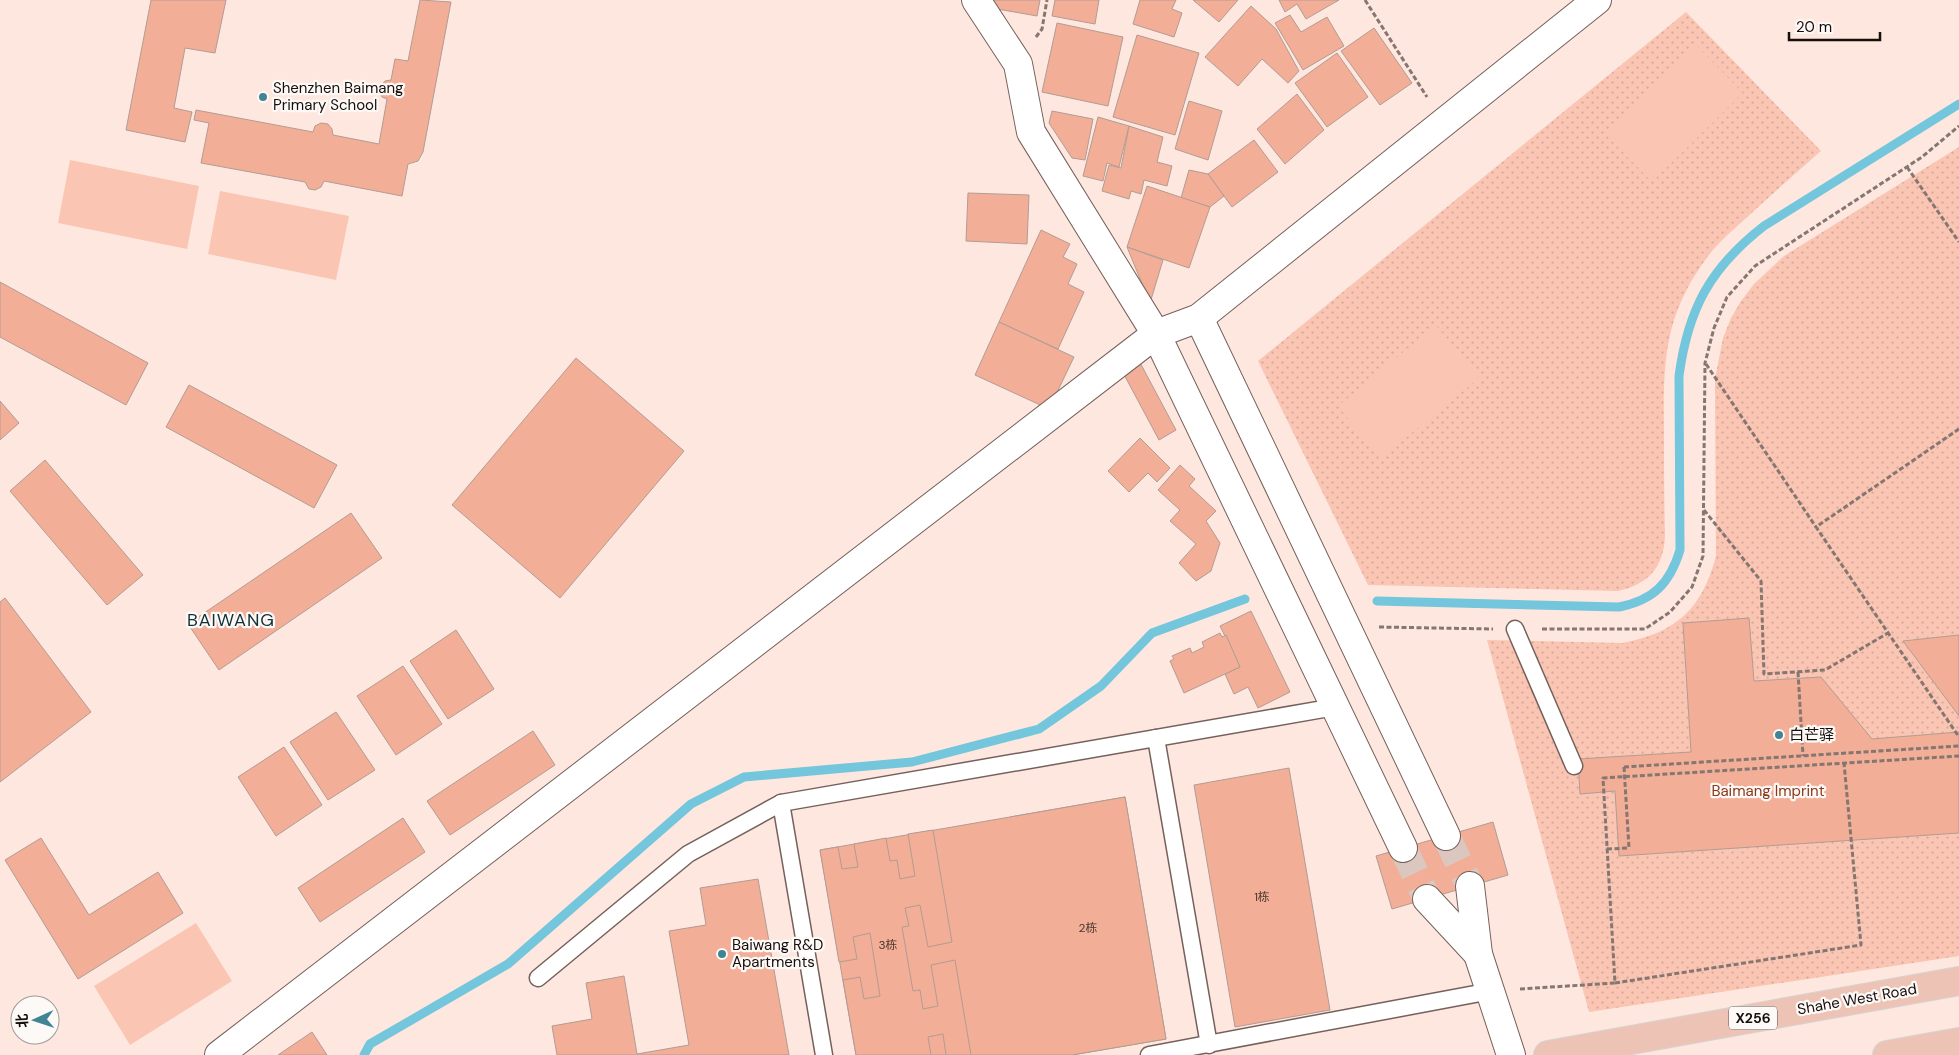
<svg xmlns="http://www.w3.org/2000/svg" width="1959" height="1055" font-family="'DM Sans','Noto Sans SC',sans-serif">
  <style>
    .park { fill: url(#park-dots) }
    .pitch { fill: #fac5b3 }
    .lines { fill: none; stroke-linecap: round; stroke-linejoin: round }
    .stream { stroke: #73c6dc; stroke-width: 9 }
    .building { fill: #f2ae96; stroke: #b29c94 }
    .street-tunnel { stroke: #dbc7bf; stroke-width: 28; stroke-dasharray: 28 14; stroke-linecap: butt }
    .lane-casing { stroke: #75615b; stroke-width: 19 }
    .street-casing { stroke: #75615b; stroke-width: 30 }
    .primary-casing { stroke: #d5d4d3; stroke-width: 30 }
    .path { stroke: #857671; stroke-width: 3; stroke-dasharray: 5 2.5; stroke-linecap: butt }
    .lane { stroke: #fff; stroke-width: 16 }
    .street { stroke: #fff; stroke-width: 28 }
    .primary { stroke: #edc3b5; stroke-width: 28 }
    .path-bridge { stroke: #857671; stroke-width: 3; stroke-dasharray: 5 2.5; stroke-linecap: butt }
    .poi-dot { fill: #418494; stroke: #fdf9f7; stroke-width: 2 }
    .labels { text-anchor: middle; stroke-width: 4.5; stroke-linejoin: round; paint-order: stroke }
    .number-label { font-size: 12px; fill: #4d372e }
    .shield { fill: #fdf9f7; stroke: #5b5552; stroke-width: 1 }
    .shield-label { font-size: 14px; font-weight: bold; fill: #160f0c }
    .poi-label { font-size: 15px; fill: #160f0c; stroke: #fdf9f7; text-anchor: start }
    .park-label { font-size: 15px; fill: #89391c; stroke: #fdf9f7 }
    .street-label { font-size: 15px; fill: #160f0c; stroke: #fdf9f7 }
    .quarter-label { font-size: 18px; letter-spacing: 1px; fill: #113139; stroke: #fdf9f7 }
  </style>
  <defs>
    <pattern id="park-dots" width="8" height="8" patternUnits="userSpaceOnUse" patternTransform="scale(1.25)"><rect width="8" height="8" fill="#fac5b3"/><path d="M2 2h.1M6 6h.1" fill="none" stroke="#d6a899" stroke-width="1.8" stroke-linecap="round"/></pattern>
  </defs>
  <rect width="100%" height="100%" fill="#fee7df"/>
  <g class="park">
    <path d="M1686,12L1821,151C1799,170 1777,190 1756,209C1741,223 1725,236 1712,251C1664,312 1663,359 1664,433C1664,467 1664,501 1665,535C1664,567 1649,584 1618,591L1368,585L1258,361Z"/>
    <path d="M1959,147V956L1589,1012L1487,640L1622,643C1676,633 1702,609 1716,556L1715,379L1723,338L1731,318L1741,301L1754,284L1784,256Z"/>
  </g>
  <g class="pitch">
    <polygon points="1696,45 1743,93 1652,182 1605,134"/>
    <polygon points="70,160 199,186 187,249 58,223"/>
    <polygon points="220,191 349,216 336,280 208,254"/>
    <polygon points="1436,325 1479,378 1380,459 1338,406"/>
    <polygon points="196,923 232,981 130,1045 94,986"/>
  </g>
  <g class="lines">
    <g class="stream">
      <path d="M1377,601L1619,607C1654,600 1670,583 1680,550L1679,376C1688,309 1710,268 1764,226L1959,104"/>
      <polyline points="364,1055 370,1044 508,964 691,804 744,777 912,762 1039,729 1101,686 1152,633 1245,599"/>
    </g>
  </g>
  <g class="building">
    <polygon points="151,0 226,0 215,53 185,48 174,108 192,112 185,142 126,130"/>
    <polygon points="420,0 451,2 423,152 418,161 408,164 402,196 324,181 321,187 315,190 309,189 305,182 201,163 209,123 194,120 196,110 313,132 315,126 321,123 328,124 332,129 333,135 379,144 387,99 382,97 379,91 381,85 385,81 391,80 395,59 408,61"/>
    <polygon points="987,0 1040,0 1037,16 986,7"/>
    <polygon points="1055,0 1099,0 1095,24 1052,16"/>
    <polygon points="1140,0 1176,0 1172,9 1182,13 1174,37 1133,24"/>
    <polygon points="1193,0 1238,0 1219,22"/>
    <polygon points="1279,0 1339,0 1306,19 1297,4 1285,12"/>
    <polygon points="1251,6 1276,29 1299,71 1288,83 1262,59 1238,86 1205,57"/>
    <polygon points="1290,15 1301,32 1327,17 1344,46 1303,70 1275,23"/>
    <polygon points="1057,23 1123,37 1108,106 1042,92"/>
    <polygon points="1374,28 1412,83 1380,105 1341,51"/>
    <polygon points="1137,35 1199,53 1175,135 1113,117"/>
    <polygon points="1337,53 1368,97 1327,127 1295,83"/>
    <polygon points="1297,94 1324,130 1285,164 1257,129"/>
    <polygon points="1189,101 1222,111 1208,160 1175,149"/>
    <polygon points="1052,111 1093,119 1085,160 1072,158 1049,123"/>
    <polygon points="1098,117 1129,126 1119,167 1107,163 1103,181 1083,176"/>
    <polygon points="1129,126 1163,137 1157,162 1172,166 1167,186 1144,180 1141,194 1131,191 1129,199 1102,191 1109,165 1121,168"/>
    <polygon points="1254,140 1278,172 1232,207 1208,174"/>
    <polygon points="1189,170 1208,174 1224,196 1210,207 1181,198"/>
    <polygon points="1147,186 1210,207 1189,268 1127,247"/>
    <polygon points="968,193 1029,195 1027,244 966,241"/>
    <polygon points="1041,230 1070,244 1063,257 1077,264 1068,284 1084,292 1058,349 999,322"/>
    <polygon points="1127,247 1163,260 1150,303"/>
    <polygon points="0,282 148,363 126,405 0,337"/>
    <polygon points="999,322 1074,357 1049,409 975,375"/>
    <polygon points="1137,357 1176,430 1159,440 1120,367"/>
    <polygon points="576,358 684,451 560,598 452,505"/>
    <polygon points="189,385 337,465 314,508 166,427"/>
    <polygon points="0,401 19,423 0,440"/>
    <polygon points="1140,438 1170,468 1157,482 1148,473 1129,492 1108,471"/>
    <polygon points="45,460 143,575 107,605 10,491"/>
    <polygon points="1180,465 1195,479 1189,486 1216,511 1206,521 1220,543 1211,571 1196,581 1179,563 1196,544 1170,521 1180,510 1158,490"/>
    <polygon points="351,513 382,558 219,670 188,624"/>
    <polygon points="5,598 91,712 0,782 0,602"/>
    <polygon points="1251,611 1290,692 1258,708 1248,687 1234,694 1225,674 1240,667 1220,626"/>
    <polygon points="1749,618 1754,681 1821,677 1872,739 1959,732 1959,833 1619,856 1615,791 1580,794 1578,759 1691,752 1683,623"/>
    <polygon points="456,630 494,689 448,719 410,661"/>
    <polygon points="1220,633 1222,637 1226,635 1240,667 1184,693 1170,661 1174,659 1172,656 1190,648 1192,653 1204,647 1202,642"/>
    <polygon points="1959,635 1959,716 1903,641"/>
    <polygon points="403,666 442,724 396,755 357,696"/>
    <polygon points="336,712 375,770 328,800 290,742"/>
    <polygon points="533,731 555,765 450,835 427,801"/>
    <polygon points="284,747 322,805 276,836 238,777"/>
    <polygon points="1289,768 1330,1010 1235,1027 1194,785"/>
    <polygon points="1125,797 1166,1039 1072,1055 1051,1055 1010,817"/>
    <polygon points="1125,797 1166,1039 1072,1055 856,1055 820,850"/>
    <polygon points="403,818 425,852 320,922 298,888"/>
    <polygon points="1493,822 1508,875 1392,909 1376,856"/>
    <polygon points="933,830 952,942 928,947 920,905 905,908 909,926 902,927 913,991 920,990 923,1009 938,1006 931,965 955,960 971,1055 946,1055 943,1034 928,1037 931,1055 856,1055 843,980 860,977 864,999 880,996 870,933 853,937 857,959 839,962 820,850 838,847 842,869 858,867 854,844 886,838 890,861 897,860 900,879 915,876 908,834"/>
    <polygon points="41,838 89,915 158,872 183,913 78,979 5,860"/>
    <polygon points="758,879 789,1055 557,1055 552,1026 592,1019 586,983 624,976 637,1054 689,1045 669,931 706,925 700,888"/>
    <polygon points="312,1032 327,1055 278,1055"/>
  </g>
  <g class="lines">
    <g class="street-tunnel">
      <polyline points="1446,836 1470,886"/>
      <polyline points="1403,848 1427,899"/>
    </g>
    <g class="lane-casing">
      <g id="lane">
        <polyline points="1515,629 1574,766"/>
        <polyline points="1156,738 1209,1045"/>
        <polyline points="538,978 688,854 781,803"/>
        <polyline points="824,1055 781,803 1335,707"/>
        <polyline points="1149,1055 1491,991"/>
      </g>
    </g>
    <g class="street-casing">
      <g id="street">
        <polyline points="976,0 1018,64 1031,132 1156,334 1403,848"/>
        <polyline points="1199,318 1446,836"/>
        <polyline points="1470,886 1478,954 1511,1055"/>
        <polyline points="1427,899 1478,954"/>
        <polyline points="219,1055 1156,334 1199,318 1597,0"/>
      </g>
    </g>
    <g class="primary-casing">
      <g id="primary">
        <polyline points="1548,1055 1959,981"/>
        <polyline points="1887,1055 1959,1042"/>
      </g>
    </g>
    <g class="path">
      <polyline points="1365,0 1427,97"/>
      <polyline points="1036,37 1042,29 1047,0"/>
      <polyline points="1907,167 1959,242"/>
      <polyline points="1706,364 1816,527"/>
      <polyline points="1959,429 1816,527 1959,737"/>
      <polyline points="1704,510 1761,581 1764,674 1825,670 1888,633"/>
      <polyline points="1379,627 1493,629"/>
      <polyline points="1542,629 1645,629 1670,612 1692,587 1703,556 1705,363 1714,328 1727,297 1755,266 1922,157 1959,126"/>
      <polyline points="1798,672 1803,756"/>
      <polyline points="1624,767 1959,746"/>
      <polyline points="1607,849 1629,848"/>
      <polyline points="1615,983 1861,945 1844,763"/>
      <polyline points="1520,989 1615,983 1603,778 1959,756"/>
    </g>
    <use href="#lane" class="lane"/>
    <use href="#street" class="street"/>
    <use href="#primary" class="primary"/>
    <polyline class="path-bridge" points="1624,767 1629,848"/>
  </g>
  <g class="poi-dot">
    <circle cx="263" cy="97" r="5"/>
    <circle cx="1779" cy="735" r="5"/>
    <circle cx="722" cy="954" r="5"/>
  </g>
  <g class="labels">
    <g class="number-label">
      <text x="1262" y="901">1栋</text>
      <text x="1088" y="932">2栋</text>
      <text x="888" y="949">3栋</text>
    </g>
    <rect class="shield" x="1729" y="1006.5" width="48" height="23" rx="4"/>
    <g class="shield-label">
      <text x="1753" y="1023">X256</text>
    </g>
    <g class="poi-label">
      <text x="273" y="93">Shenzhen Baimang<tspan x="273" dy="17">Primary School</tspan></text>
      <text x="1789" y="740">白芒驿</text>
      <text x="732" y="950">Baiwang R&amp;D<tspan x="732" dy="17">Apartments</tspan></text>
    </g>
    <g class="park-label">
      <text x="1768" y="796">Baimang Imprint</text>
    </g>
    <g class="street-label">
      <text transform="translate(1857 999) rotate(-10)" y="5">Shahe West Road</text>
    </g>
    <g class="quarter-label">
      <text x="231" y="626">BAIWANG</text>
    </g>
  </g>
  <g transform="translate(35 1020) rotate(267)"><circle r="24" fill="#fdf9f7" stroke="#a19b99"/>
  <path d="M0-4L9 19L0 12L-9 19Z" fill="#418494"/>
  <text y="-8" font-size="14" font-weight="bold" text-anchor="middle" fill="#160f0c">北</text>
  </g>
  <path d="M1789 32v8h91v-8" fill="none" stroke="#160f0c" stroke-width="2.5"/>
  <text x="1796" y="32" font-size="15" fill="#160f0c" stroke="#fdf9f7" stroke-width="4" paint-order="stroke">20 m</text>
</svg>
